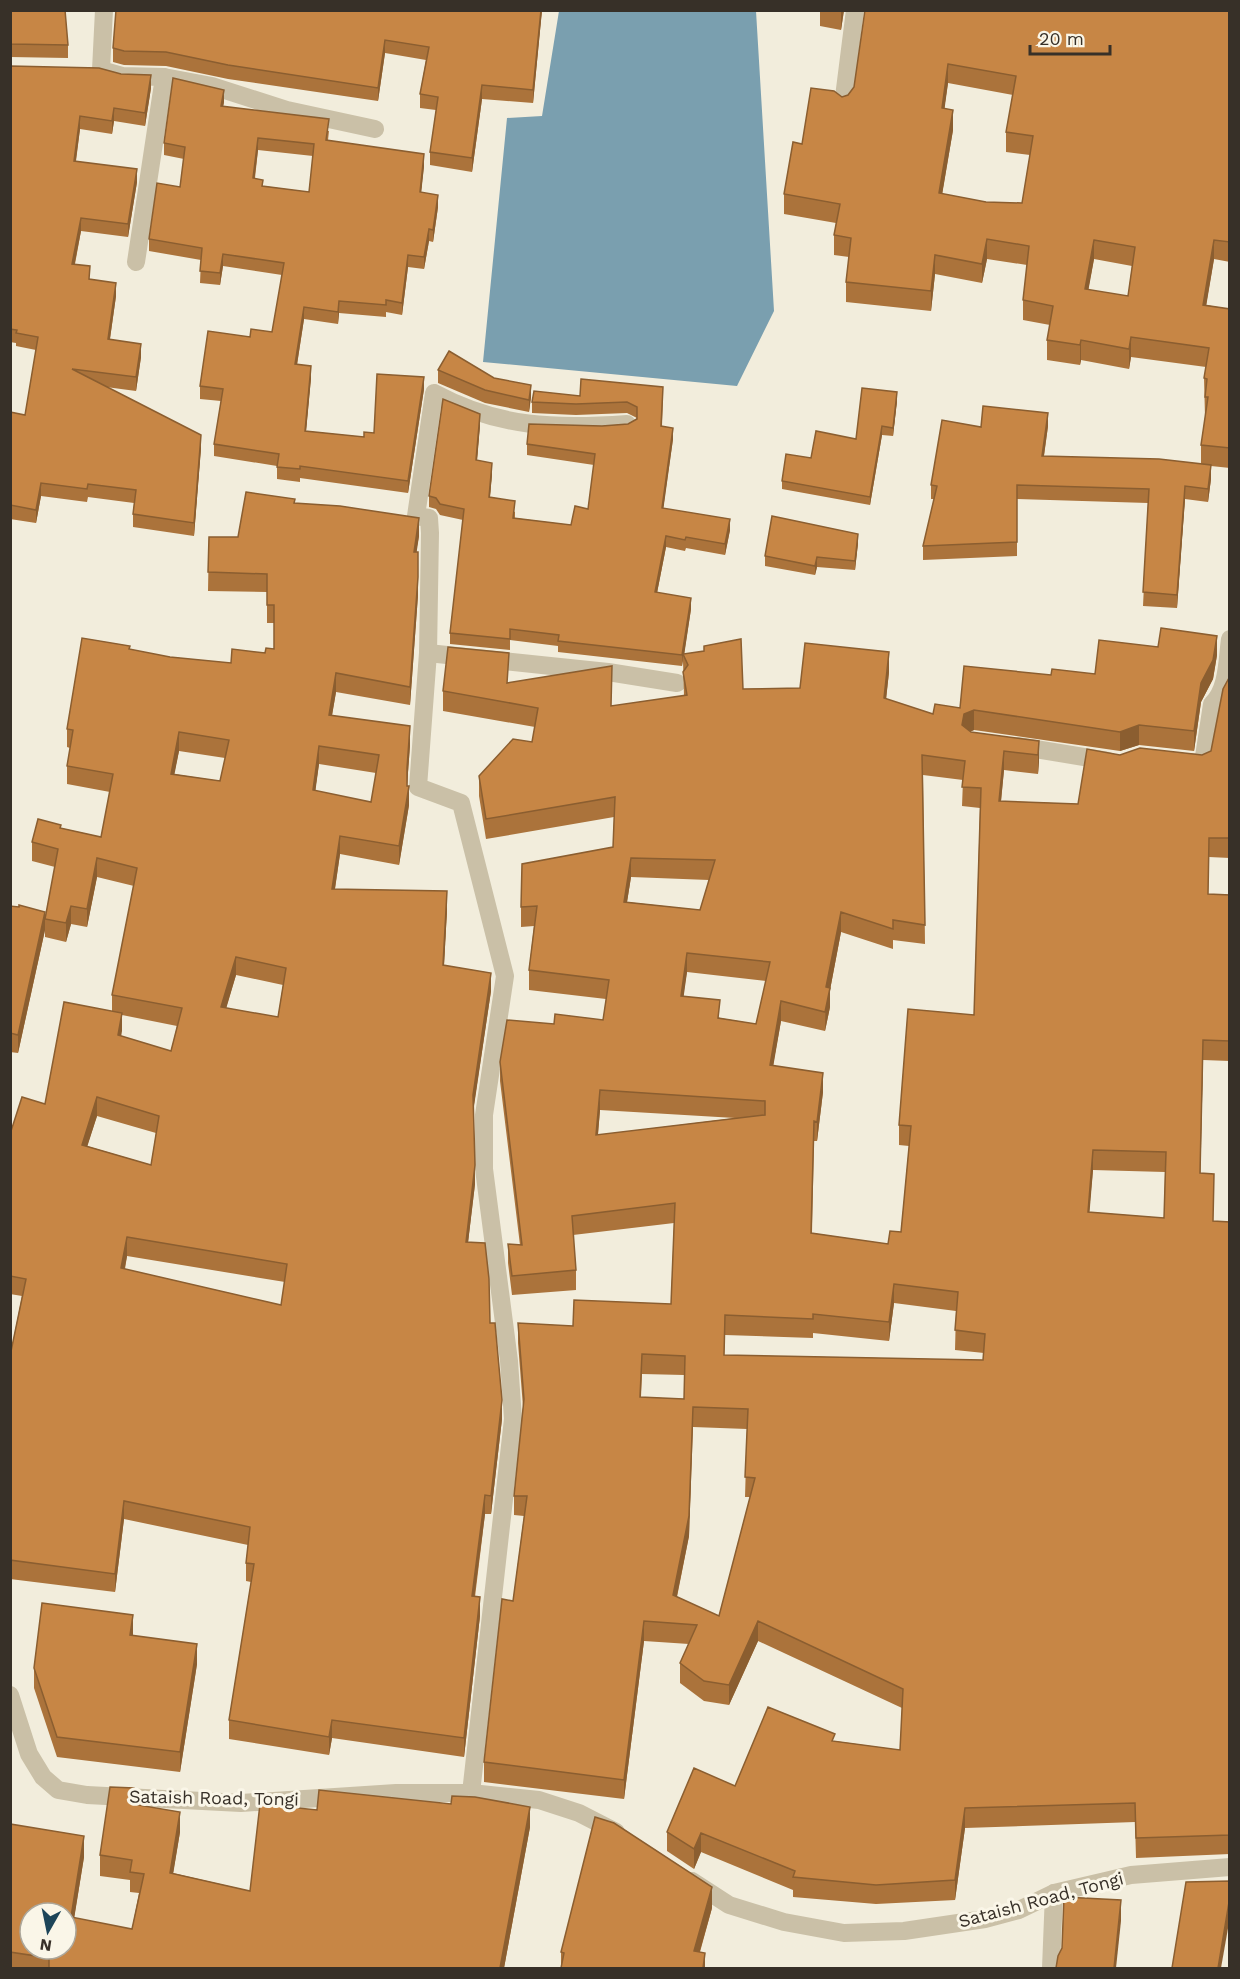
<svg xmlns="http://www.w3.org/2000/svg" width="1240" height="1979" font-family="'Work Sans',sans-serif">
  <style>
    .water { fill: #7a9faf }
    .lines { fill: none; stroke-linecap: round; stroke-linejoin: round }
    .minor { stroke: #cac0a7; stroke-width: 18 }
    .wall { fill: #ab733b; fill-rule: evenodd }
    .shaded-wall { fill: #8b5e30 }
    .building { fill: #c78645; stroke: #8b5e30; stroke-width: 1.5; fill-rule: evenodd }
    .labels { text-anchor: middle; stroke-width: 6; stroke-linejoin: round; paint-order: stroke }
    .street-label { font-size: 18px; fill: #373028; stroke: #faf6e8 }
  </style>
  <rect width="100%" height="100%" fill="#f2eddc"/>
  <polygon class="water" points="559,11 756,11 774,311 737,386 483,362 507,118 542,116"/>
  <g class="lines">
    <g class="minor">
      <polyline points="104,10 101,70 122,76 164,77 212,86 287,110 375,129"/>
      <polyline points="843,105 855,10"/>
      <polyline points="136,262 164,77"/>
      <polyline points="428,653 608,672 677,683"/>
      <polyline points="1017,746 1108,761"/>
      <path d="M1191,762L1203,763L1212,704C1228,689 1227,660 1230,639"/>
      <polyline points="10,1695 29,1754 43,1777 58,1790 87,1795 241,1803 396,1793 471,1793 539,1800 579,1813 616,1832"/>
      <path d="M471,1793L513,1419L509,1361L484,1169V1115L505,976L461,803L418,787L428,653L430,533L429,518L416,516L434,393C499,428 556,429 627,424"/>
      <polyline points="692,1881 729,1905 784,1922 844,1933 904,1931 985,1919 1019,1910 1054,1893 1131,1875 1230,1867"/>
      <polyline points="1051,1968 1054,1893"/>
    </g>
  </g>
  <g class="wall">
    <polygon points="10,10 68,45 68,58 10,57"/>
    <polygon points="116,10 542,10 533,103 482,99 472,172 430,165 430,152 436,110 420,108 420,94 426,60 385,53 378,101 228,79 166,66 124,65 113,62 113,48"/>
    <polygon points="820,10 844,10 841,30 820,26"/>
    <path d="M1230,10V262L1214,259L1206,305L1230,309V468L1211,466V479L1208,502L1185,499L1177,608L1143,606L1148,503L1017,499V556L923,560V546L934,499H931V485L981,427L1048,426L1044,456L1201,464V445L1205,417L1204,378L1206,367L1131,357L1129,369L1081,360L1080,365L1047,360V340L1050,325L1023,320V300L1027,265L987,259L982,283L935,274L931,311L846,302V282L849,257L834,255V235L836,223L784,214V194L802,144L842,97L848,95L854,87L865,14ZM948,83L1013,95L1006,132V152L1030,155L1022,203L986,202L942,194L953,130L944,109ZM1094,259L1132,266L1128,296L1088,290Z"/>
    <polygon points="10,66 151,88 145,126 114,121 112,134 80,129 76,161 137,182 128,237 81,231 75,264 90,279 116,296 110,339 141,357 136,391 106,387 201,448 194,536 133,527 133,514 134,503 88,497 87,502 41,496 36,523 10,519 10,412 25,415 36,350 16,346 16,343 10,342"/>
    <path d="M224,102L223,106L329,131L328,140L424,166L421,192L438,207L433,242L429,241L424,269L408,267L402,315L386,312V317L339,313L338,324L304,319L297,365L311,378L306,431L364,437L374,433L424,389L408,493L300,478V482L277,479V466L214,456V444L221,401L200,399V386L250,337L272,332L282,275L223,266L220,285L200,283L201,260L149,251V239L180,187L184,159L164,155V143ZM258,150L313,156L309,192L263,186L255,178Z"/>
    <polygon points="438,370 494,378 531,397 529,412 485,403 438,383"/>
    <path d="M580,396L663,398L662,426L673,439L663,509L730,530L725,555L686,548L685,551L666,547L657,593L691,609L684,654L743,689L800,688L889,672L886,699L933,714L960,708L1051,675L1095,674L1217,655L1213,679L1201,702L1194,751L1139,745L1120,751L974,730L970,732L1039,741V761L1038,774L1004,770L1001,801L1078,804L1120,755H1202L1211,751L1230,676V858L1209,857L1208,894L1230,895V1061L1203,1060L1200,1173L1213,1221L1230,1222V1854L1136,1858L1135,1822L965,1828L955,1900L876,1904L793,1897V1890L701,1852L694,1869L667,1851V1832L735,1786L835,1741L900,1750L902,1708L758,1641L729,1705L704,1701L680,1683V1663L689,1644L644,1641L624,1799L484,1782V1762L513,1601L524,1516L514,1515V1496L523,1407L518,1343V1323L573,1326L671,1304L674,1223L573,1235L576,1270V1290L512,1295L508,1263V1244L520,1245L500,1081V1062L554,1024L603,1020L606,999L529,990V970L534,926L521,927V907L613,847L614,817L486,839L479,796V776L532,742L535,727L443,711V691L508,683L612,706L684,696L683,661L682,666L558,652V646L510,640V650L450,644V633L463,520L440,515L436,509L429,507V496L480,425L477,461L492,474L490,497L515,512V518L571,525L588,509L594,465L527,455V444L602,426L628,424L637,418L627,413L576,415L532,413V402ZM923,775L963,780L962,806L980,808L974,1015L899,1125V1145L909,1146L901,1232L888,1244L812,1233L814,1141H817L823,1092L773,1065L781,1021L825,1031L830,1007V990L841,932L893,949V940L925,944ZM631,877L709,880L700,910L627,902ZM687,972L766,981L756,1024L720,1018L683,996ZM600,1110L735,1118L598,1135ZM1093,1170L1165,1172L1164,1218L1089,1212ZM894,1303L956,1311L955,1350L984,1353L983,1360L724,1355L725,1335L813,1338V1333L889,1341ZM642,1374L684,1375V1399L641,1397ZM693,1427L747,1429L745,1497H750L719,1616L677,1597L689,1536Z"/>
    <polygon points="897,401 893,436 882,435 870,505 782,489 782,481 811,458 856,439"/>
    <path d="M295,503L419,536L416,552L418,595L410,705L336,692L332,715L410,745L407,786L409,805L399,865L340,854L335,889L447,910L444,965L491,991L473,1111L475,1184L468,1242L490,1323L502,1419L491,1514H485L475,1597L480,1616L464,1757L332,1738L329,1755L229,1739V1720L251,1582L246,1581V1563L248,1545L124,1519L115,1592L10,1579V1356L22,1296L10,1294V1134L45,1104L112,1011V995L134,886L97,877L87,927L71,924L66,942L45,937V919L55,867L32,861V842L61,828L101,837L110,792L67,784V766L70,748L67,747V729L130,650L170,657L231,663L274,649V623H267V592L208,591L209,537H238ZM179,751L225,758L220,781L174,774ZM319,764L376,773L371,802L315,791ZM236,975L283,985L278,1017L226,1008ZM122,1015L177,1026L171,1051L121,1036ZM97,1116L156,1133L151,1165L87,1146ZM127,1256L285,1282L281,1305L125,1269Z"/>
    <polygon points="858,543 855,570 817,567 815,575 765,566 765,556"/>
    <polygon points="10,906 45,930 18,1053 10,1052"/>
    <polygon points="133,1636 197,1664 180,1772 57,1757 34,1688 34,1668"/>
    <polygon points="134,1804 180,1832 173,1873 250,1891 317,1810 530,1827 504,1968 10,1968 10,1824 84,1857 74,1918 132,1929 139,1893 130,1892 130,1880 100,1876 100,1855"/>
    <polygon points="712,1908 700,1952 705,1968 561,1968 561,1952"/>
  </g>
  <g class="shaded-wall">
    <polygon points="541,10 542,10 533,103 533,90"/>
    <polygon points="841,10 844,10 841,30"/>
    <polygon points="385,40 385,53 378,101 378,88"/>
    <polygon points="948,64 948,83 942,128 942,108"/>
    <polygon points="151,75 151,88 145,126 145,113"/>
    <polygon points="482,85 482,99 472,172 472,158"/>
    <polygon points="224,90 224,102 221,118 221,106"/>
    <polygon points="114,108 114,121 112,134 112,121"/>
    <polygon points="953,110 953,130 939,213 939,193"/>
    <polygon points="80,116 80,129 74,174 74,161"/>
    <polygon points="258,138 258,150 253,190 253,178"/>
    <polygon points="424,154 424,166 420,204 420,192"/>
    <polygon points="137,169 137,182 128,237 128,224"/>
    <polygon points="438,195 438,207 433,242 433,230"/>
    <polygon points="81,218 81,231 72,277 72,264"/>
    <polygon points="429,229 429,241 424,269 424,257"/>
    <polygon points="987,239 987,259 982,283 982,264"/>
    <polygon points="1094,240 1094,259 1085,309 1085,289"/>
    <polygon points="1214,240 1214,259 1203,325 1203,305"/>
    <polygon points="223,254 223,266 220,285 220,273"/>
    <polygon points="408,255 408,267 402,315 402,303"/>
    <polygon points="935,255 935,274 931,311 931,291"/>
    <polygon points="116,283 116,296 108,352 108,339"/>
    <polygon points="339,301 339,313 338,324 338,312"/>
    <polygon points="304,307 304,319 295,377 295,364"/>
    <polygon points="1131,337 1131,357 1129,369 1129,349"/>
    <polygon points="1081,340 1081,360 1080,365 1080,345"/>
    <polygon points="141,344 141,357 136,391 136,377"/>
    <polygon points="311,366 311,378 305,443 305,431"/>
    <polygon points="424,377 424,389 408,493 408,481"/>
    <polygon points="531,385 531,397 529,412 529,400"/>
    <polygon points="897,392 897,401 893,436 893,428"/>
    <polygon points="1048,413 1048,426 1042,469 1042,456"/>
    <polygon points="480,414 480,425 476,472 476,460"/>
    <polygon points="882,426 882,435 870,505 870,497"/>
    <polygon points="673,428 673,439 662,519 662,508"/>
    <polygon points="201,435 201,448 194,536 194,523"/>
    <polygon points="492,463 492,474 489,508 489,497"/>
    <polygon points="1211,465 1211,479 1208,502 1208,489"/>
    <polygon points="41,483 41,496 36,523 36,510"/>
    <polygon points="1185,486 1185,499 1177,608 1177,595"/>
    <polygon points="419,518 419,536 414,570 414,552"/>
    <polygon points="730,519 730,530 725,555 725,544"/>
    <polygon points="858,534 858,543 855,570 855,561"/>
    <polygon points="666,536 666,547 655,603 655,592"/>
    <polygon points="418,552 418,595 410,705 410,687"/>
    <polygon points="817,557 817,567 815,575 815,566"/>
    <polygon points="691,598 691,609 684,656 683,654 682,666 682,655"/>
    <polygon points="1217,636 1217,655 1213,679 1201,702 1194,751 1194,731 1201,683"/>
    <polygon points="889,652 889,672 884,718 884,698"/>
    <polygon points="336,673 336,692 329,733 329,715"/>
    <polygon points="974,710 974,730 964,734 962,725 964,714"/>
    <polygon points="1139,725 1139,745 1120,751 1120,732"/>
    <polygon points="410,726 410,745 407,786 407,768"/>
    <polygon points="179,732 179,751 171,792 171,774"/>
    <polygon points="1039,741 1039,761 1038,774 1038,755"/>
    <polygon points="319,746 319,764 313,809 313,790"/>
    <polygon points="1004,751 1004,770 999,821 999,801"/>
    <polygon points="409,786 409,805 399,865 399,846"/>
    <polygon points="340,836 340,854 332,908 332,889"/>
    <polygon points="97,858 97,877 87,927 87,909"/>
    <polygon points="631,858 631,877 624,921 624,902"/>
    <polygon points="447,891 447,910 443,984 443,965"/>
    <polygon points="71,906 71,924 66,942 66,923"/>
    <polygon points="45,912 45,930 18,1053 18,1035"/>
    <polygon points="841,912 841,932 830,990 830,1007 825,1031 826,987"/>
    <polygon points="687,953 687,972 681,1016 681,996"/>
    <polygon points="236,957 236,975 221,1026 221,1007"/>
    <polygon points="491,973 491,991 473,1113 473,1095"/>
    <polygon points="781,1001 781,1021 770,1085 770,1065"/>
    <polygon points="122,1013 122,1031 118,1054 118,1035"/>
    <polygon points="1203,1040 1203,1060 1200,1193 1200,1173"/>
    <polygon points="823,1073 823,1092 817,1141 817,1122"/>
    <polygon points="600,1090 600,1110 596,1155 596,1135"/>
    <polygon points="97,1097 97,1116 82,1163 82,1145"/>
    <polygon points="1093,1150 1093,1170 1088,1231 1088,1212"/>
    <polygon points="475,1165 475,1184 466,1260 466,1242"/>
    <polygon points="127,1237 127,1256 121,1287 121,1268"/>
    <polygon points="894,1284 894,1303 889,1341 889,1322"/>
    <polygon points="502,1400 502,1419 491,1514 491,1496"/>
    <polygon points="693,1407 689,1536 673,1615 673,1595"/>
    <polygon points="485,1495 485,1514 472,1615 472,1596"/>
    <polygon points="124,1501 124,1519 115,1592 115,1574"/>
    <polygon points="480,1597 480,1616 464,1757 464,1738"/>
    <polygon points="133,1615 133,1636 130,1635"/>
    <polygon points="644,1621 644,1641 624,1799 624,1780"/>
    <polygon points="758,1621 758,1641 729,1705 729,1685"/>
    <polygon points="197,1644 197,1664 180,1772 180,1752"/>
    <polygon points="332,1720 332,1738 329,1755 329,1737"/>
    <polygon points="530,1807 530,1827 504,1968 500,1968"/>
    <polygon points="965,1808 965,1828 955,1900 955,1880"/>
    <polygon points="180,1812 180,1832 170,1893 170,1873"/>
    <polygon points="701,1833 701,1852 694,1869 694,1849"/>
    <polygon points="84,1836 84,1857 71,1938 71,1917"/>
    <polygon points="712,1887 712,1908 695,1968 694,1951"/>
    <polygon points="1230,1896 1230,1917 1221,1968 1218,1968"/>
    <polygon points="1121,1900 1121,1921 1116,1968 1114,1968"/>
    <polygon points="705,1953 705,1968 703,1968"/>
  </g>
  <g class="building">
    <polygon points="10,10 65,10 68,45 10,44"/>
    <polygon points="116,10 541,10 533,90 482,85 472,158 430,152 438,97 420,94 429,47 385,40 378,88 228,65 166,52 124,51 113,48"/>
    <path d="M865,10H1230V242L1214,240L1203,305L1230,309V448L1201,445L1208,397H1205L1207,379L1204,378L1209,348L1131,337L1129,349L1081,340L1080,345L1047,340L1053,306L1023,300L1029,246L987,239L982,264L935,255L931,291L846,282L851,238L834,235L840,204L784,194L793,142L802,144L811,88L834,91L842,97L848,95L854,87ZM948,64L1016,76L1006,132L1033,136L1022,203L986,202L939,193L953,110L942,108ZM1094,240L1135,247L1128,296L1085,289Z"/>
    <polygon points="10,66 99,68 121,74 151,75 145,113 114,108 112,121 80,116 74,161 137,169 128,224 81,218 72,264 90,266 89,279 116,283 108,339 141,344 136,377 72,369 201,435 194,523 133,514 136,490 88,484 87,489 41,483 36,510 10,505 10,412 25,415 38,337 16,333 17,330 10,329"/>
    <path d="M173,78L224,90L221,106L329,119L326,140L424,154L420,192L438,195L433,230L429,229L424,257L408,255L402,303L386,300V305L339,301L338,312L304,307L295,364L311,366L305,431L364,437V432L374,433L377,374L424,377L408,481L300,466V469L277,467L279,454L214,444L223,389L200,386L208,331L250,337L251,329L272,332L284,263L223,254L220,273L200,271L202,248L149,239L157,183L180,187L185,147L164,143ZM258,138L314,144L309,192L262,186L263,180L253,178Z"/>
    <polygon points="449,351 494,378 531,385 529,400 485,390 438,370"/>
    <polygon points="581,379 663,387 661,426 673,428 662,508 730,519 725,544 686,537 685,540 666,536 655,592 691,598 682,655 558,641 559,635 510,629 510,639 450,633 464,509 440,504 436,498 429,496 443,399 480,414 476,460 492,463 489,497 515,501 513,518 571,525 575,506 588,509 595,454 527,444 529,424 602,426 628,424 637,419 637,407 627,402 576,404 532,402 534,391 580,396"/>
    <polygon points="862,388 897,392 893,428 882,426 870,497 782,481 786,454 811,458 816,431 856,439"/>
    <polygon points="983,406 1048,413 1042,456 1159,459 1211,465 1208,489 1185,486 1177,595 1143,592 1149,489 1017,485 1017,542 923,546 937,486 931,485 942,420 981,427"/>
    <path d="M246,492L295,499L294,503L340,506L419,518L414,552H418V577L410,687L336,673L329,715L410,726L407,768V786H409L399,846L340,836L332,889L447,891L443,965L491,973L473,1095L475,1165L466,1242L485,1243L489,1279L490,1323H495L502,1400L491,1496L485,1495L472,1596L480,1597L464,1738L332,1720L329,1737L229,1720L254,1564L246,1563L250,1527L124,1501L115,1574L10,1560V1356L26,1279L10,1276V1134L22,1097L45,1104L64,1002L122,1013L118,1035L171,1051L182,1008L112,995L137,868L97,858L87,909L71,906L66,923L45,919L58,849L32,842L38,819L61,825L60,828L101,837L113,774L67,766L73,730L67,729L82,638L130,646L129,649L170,657L231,663L232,649L265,653L266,648L274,649V605H267V574L208,572L209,537H238ZM179,732L229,740L220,781L171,774ZM319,746L379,755L371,802L313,790ZM236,957L286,968L278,1017L221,1007ZM97,1097L159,1116L151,1165L82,1145ZM127,1237L287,1264L281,1305L121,1268Z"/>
    <polygon points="772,516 858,534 855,561 817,557 815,566 765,556"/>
    <path d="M1161,628L1217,636L1213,660L1201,683L1194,731L1139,725L1120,732L974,710L964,714L962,725L971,732L1039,741L1038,755L1004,751L999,801L1078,804L1087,749L1120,755L1140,748L1202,755L1211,751L1223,689L1230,676V838H1209L1208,894L1230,895V1041L1203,1040L1200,1173L1214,1174L1213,1221L1230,1222V1835L1136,1838L1135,1803L965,1808L955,1880L876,1885L793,1877L795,1871L701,1833L694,1849L667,1832L694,1768L735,1786L768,1707L835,1734L832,1741L900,1750L903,1689L758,1621L729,1685L704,1681L680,1663L697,1625L644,1621L624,1780L484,1762L502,1599L513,1601L527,1496H514L524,1399L518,1323L573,1326L574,1300L671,1304L675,1203L572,1216L576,1270L512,1276L508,1244L522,1245L500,1062L507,1020L554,1024L555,1014L603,1020L609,980L529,970L537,906L521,907L522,864L613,847L615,797L486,819L479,776L513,739L532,742L538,708L443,691L448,647L509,653L507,683L612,666L611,706L687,695L683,672L688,665L683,654L704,651V646L741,639L743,689L800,688L805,643L889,652L884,698L933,714L935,704L960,708L964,666L1051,675L1052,669L1095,674L1099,640L1158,647ZM922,755L965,761L962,787L981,788L974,1015L908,1009L899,1125L911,1126L901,1232L890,1231L888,1244L811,1233L814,1121L817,1122L823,1073L770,1065L781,1001L825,1012L830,988L826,987L841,912L893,929V920L925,925ZM631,858L715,860L700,910L624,902ZM687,953L770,962L756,1024L718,1018L720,1000L681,996ZM600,1090L765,1101V1115L596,1135ZM1093,1150L1166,1152L1164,1218L1088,1212ZM894,1284L958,1292L955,1330L985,1334L983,1360L724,1355L725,1315L813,1319V1314L889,1322ZM642,1354L685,1356L684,1399L640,1397ZM693,1407L748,1409L745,1477L755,1478L719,1616L673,1595L689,1516Z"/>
    <polygon points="19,905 45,912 18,1035 10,1033 10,906 19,907"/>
    <polygon points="42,1603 133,1615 130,1635 197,1644 180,1752 57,1737 34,1668"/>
    <path d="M110,1787L134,1788L132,1804L180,1812L170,1873L250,1891L260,1804L317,1810L319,1790L451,1804L452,1796L475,1797L530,1807L500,1968H49V1958L10,1952V1824L84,1836L71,1917L132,1929L144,1874L130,1872L132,1860L100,1855ZM30,1913H66V1949H30Z"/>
    <polygon points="595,1817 614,1823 712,1887 694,1951 705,1953 703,1968 561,1968 564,1953 561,1952"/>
    <polygon points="1230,1881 1230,1896 1218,1968 1172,1968 1186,1882"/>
    <polygon points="1064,1897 1121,1900 1114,1968 1056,1968 1058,1956 1062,1948"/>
  </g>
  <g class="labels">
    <g class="street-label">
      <text transform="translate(214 1798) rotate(1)" y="6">Sataish Road, Tongi</text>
      <text transform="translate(1041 1900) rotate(-15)" y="6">Sataish Road, Tongi</text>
    </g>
  </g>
  <rect width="1240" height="1979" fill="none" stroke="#373028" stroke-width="24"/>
  <g transform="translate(48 1931) rotate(189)"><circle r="28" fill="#faf6e8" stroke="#aca79b" stroke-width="1.5"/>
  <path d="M0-4.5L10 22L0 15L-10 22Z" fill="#1d4559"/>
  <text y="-9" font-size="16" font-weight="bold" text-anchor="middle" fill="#373028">N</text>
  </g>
  <path d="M1030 45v9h80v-9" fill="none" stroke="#373028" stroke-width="3"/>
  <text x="1039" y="45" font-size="18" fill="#373028" stroke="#faf6e8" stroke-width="4.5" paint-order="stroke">20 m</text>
</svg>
